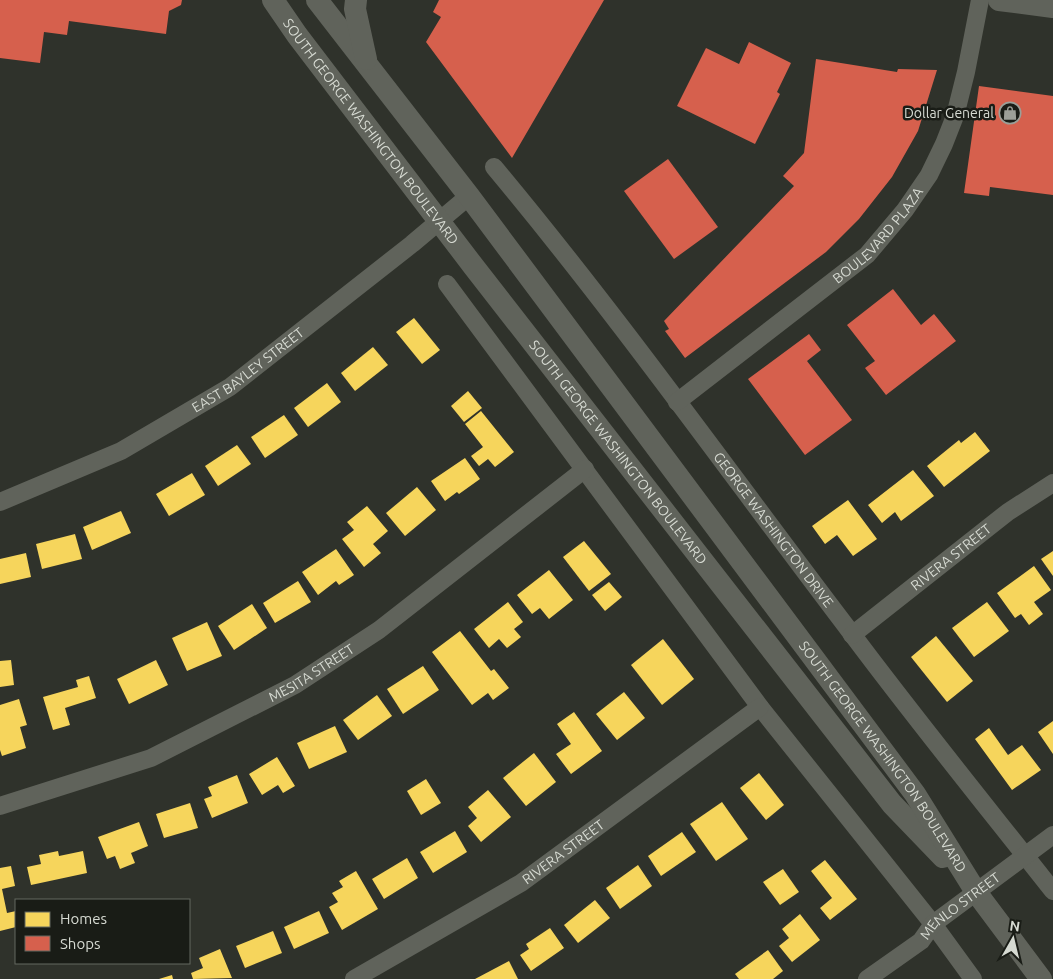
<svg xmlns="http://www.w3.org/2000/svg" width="1053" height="979" font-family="Ubuntu,sans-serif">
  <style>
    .homes { fill: #f6d55c }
    .shops { fill: #d6604d }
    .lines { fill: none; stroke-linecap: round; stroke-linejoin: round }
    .minor { stroke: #60635b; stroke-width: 18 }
    .tertiary { stroke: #60635b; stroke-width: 22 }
    .labels { text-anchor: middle; stroke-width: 5; stroke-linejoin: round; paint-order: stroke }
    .poi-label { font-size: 14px; fill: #d6dad2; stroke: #191c16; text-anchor: end }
    .street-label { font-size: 14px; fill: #d6dad2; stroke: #191c16 }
  </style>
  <rect width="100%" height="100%" fill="#2f322b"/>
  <g class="homes">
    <polygon points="414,318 440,350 422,364 396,332"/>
    <polygon points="373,347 388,365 355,391 341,373"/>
    <polygon points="327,383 341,402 308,427 294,408"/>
    <polygon points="468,391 482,408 464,422 451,406"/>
    <polygon points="481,411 514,452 495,467 488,459 479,466 471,456 483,447 465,424"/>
    <polygon points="284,415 298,435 265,458 251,437"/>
    <polygon points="975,432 990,451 944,487 927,466 959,440 961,443"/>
    <polygon points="237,445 251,464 218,486 205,466"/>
    <polygon points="465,458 480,479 459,494 457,492 445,501 431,481"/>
    <polygon points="913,470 934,496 901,521 895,512 882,523 868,505"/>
    <polygon points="192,473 205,495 169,516 156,494"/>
    <polygon points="417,487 436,510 405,536 386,513"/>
    <polygon points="848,500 877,539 853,556 837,535 825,544 812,526"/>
    <polygon points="367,506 388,531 373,544 381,553 364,567 342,539 354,530 347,522"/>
    <polygon points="121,511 131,533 92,550 83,527"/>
    <polygon points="75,534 82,559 42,569 36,544"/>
    <polygon points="584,541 611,574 589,591 563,557"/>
    <polygon points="336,549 354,575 339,585 336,581 318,595 302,572"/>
    <polygon points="1053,551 1053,576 1041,559"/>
    <polygon points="26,553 31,577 0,584 0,559"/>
    <polygon points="1034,566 1051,590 1034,602 1043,614 1029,625 1021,614 1015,618 997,593"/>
    <polygon points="549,570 573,600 549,619 540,608 532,614 517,595"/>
    <polygon points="298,581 311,602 275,623 263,603"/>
    <polygon points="609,582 622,597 605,611 592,595"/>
    <polygon points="508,602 523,622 514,629 521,637 507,648 499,639 489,648 474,629"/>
    <polygon points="987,602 1009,631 974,657 952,628"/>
    <polygon points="252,604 267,628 234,650 218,626"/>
    <polygon points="207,622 222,656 187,671 172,638"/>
    <polygon points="460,631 491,671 494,669 509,688 493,700 488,693 472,705 432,652"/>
    <polygon points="936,636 973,681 947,702 911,657"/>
    <polygon points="663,639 694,679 662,705 631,665"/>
    <polygon points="11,660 14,685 0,687 0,661"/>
    <polygon points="156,660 168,685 129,704 117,679"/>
    <polygon points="423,666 439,690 403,714 387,689"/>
    <polygon points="89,676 96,698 65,708 70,725 53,730 43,697 78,687 76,680"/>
    <polygon points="624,692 645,718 617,740 596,714"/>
    <polygon points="377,695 392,716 358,740 343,720"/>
    <polygon points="19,699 27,725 20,727 26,748 2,756 0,750 0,705"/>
    <polygon points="574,712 602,751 571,774 556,754 571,744 557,724"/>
    <polygon points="1053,721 1053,754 1038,732"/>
    <polygon points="335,726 347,752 309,769 297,743"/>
    <polygon points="989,728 1008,755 1022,745 1041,770 1012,790 975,739"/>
    <polygon points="534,753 556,782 526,806 503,778"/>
    <polygon points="277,757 295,786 283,793 278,785 262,795 249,774"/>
    <polygon points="759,773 784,805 766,820 740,788"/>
    <polygon points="237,775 248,803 212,818 204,799 212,796 208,787"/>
    <polygon points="426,779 441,803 421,815 407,791"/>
    <polygon points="488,790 511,817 481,842 468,826 477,818 468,807"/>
    <polygon points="722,802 748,839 716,861 690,824"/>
    <polygon points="190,803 198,828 164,838 156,814"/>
    <polygon points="139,822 148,846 131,853 135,863 120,869 115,856 107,859 98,837"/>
    <polygon points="455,831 467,852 433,873 420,852"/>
    <polygon points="682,832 696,852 661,876 648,856"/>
    <polygon points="58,851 59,856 83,851 87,873 31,885 27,867 41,864 39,855"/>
    <polygon points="407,858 418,878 384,899 372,879"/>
    <polygon points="825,860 857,899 830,920 820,908 832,898 811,871"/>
    <polygon points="638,865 652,886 620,909 606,888"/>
    <polygon points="11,866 15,886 2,889 7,913 16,911 16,927 0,931 0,868"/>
    <polygon points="783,869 799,892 780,905 763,882"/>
    <polygon points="356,871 378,909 342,930 329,907 338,902 332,893 343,887 339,881"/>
    <polygon points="595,900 610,918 578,943 564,925"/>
    <polygon points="319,911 329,933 294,949 284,927"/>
    <polygon points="800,914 820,940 792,962 779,946 789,938 782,929"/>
    <polygon points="550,928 564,948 531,971 520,955 529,949 526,944"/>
    <polygon points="273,931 282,953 245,968 236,946"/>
    <polygon points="220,949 232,978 193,979 191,973 203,968 199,958"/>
    <polygon points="768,950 783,971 773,979 739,979 735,974"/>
    <polygon points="509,961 518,979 475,979"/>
    <polygon points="172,975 173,979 159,979"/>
  </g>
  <g class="shops">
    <polygon points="0,0 182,0 181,5 169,11 166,34 69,21 67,35 44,32 40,63 0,58"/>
    <polygon points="439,0 604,0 512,158 426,42 441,17 433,12"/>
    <polygon points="749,42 791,63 777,92 780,94 755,144 677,106 706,48 739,64"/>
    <polygon points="816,59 897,72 898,69 937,70 918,131 892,177 859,219 826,252 685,358 665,331 669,329 664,321 794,186 783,176 804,153"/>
    <polygon points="979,86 1053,96 1053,195 990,187 989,196 964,193"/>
    <polygon points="668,159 718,227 674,259 624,191"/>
    <polygon points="893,289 921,325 934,314 956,341 886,395 865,368 875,361 847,325"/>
    <polygon points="809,334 821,350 807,361 852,420 805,455 748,379"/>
  </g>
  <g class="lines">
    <g class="minor">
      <path id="s1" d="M494,167C620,318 733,478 852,634C917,721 986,806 1053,891"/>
      <polyline points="447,284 760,707 933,924 973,979"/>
      <path id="s2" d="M677,402L867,255L905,210L929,175L944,144L955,116L966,72L980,0"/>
      <path id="s3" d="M0,502L121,451L230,387L412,244L469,196"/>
      <path id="s4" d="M852,635L1008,512L1053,483"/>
      <path id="s5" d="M0,806L151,758L295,685L379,630L585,469"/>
      <path id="s6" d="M354,979L521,883L760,707"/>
      <path id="s7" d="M867,979L921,941L933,924L1053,835"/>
    </g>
    <g class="tertiary">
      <path id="s8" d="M273,0L297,35L474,267L892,804L943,857"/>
      <path id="s9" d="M317,0L469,196L915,794L976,892L1041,979"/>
      <polyline points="356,0 355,9 366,59"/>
      <polyline points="999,0 1053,7"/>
    </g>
  </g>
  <defs>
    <g id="shop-ring" transform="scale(1.125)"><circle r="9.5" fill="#191c16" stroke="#9c9f98" stroke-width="1.5"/><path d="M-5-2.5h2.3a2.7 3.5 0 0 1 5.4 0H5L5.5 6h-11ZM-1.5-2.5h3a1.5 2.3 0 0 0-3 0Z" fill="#9c9f98"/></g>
  </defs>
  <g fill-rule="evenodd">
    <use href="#shop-ring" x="1010" y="113"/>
  </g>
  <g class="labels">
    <g class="poi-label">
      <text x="994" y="118">Dollar General</text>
    </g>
    <g class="street-label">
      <text dy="5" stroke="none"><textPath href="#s8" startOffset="164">SOUTH GEORGE WASHINGTON BOULEVARD</textPath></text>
      <text dy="5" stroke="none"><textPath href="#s2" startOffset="262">BOULEVARD PLAZA</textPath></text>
      <text dy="5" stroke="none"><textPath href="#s3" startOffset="282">EAST BAYLEY STREET</textPath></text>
      <text dy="5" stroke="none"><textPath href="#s8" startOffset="569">SOUTH GEORGE WASHINGTON BOULEVARD</textPath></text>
      <text dy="5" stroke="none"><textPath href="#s1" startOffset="458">GEORGE WASHINGTON DRIVE</textPath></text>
      <text dy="5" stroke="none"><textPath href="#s4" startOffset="126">RIVERA STREET</textPath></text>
      <text dy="5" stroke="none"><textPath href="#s5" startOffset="340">MESITA STREET</textPath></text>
      <text dy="5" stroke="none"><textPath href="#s9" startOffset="945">SOUTH GEORGE WASHINGTON BOULEVARD</textPath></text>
      <text dy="5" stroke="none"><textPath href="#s6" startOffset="245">RIVERA STREET</textPath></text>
      <text dy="5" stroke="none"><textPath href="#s7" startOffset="119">MENLO STREET</textPath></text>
    </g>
  </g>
  <rect x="15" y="899" width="175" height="65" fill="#191c16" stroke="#656861"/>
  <rect x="25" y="912" width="25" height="15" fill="#f6d55c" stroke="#656861"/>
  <text x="60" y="924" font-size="15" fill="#d6dad2">Homes</text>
  <rect x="25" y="936" width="25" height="15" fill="#d6604d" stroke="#656861"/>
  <text x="60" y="949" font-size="15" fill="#d6dad2">Shops</text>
  <g transform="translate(1013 939) rotate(8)" stroke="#191c16" stroke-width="4" paint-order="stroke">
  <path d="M0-4L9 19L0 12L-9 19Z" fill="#d6dad2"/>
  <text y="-8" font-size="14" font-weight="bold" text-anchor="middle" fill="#d6dad2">N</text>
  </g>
</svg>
